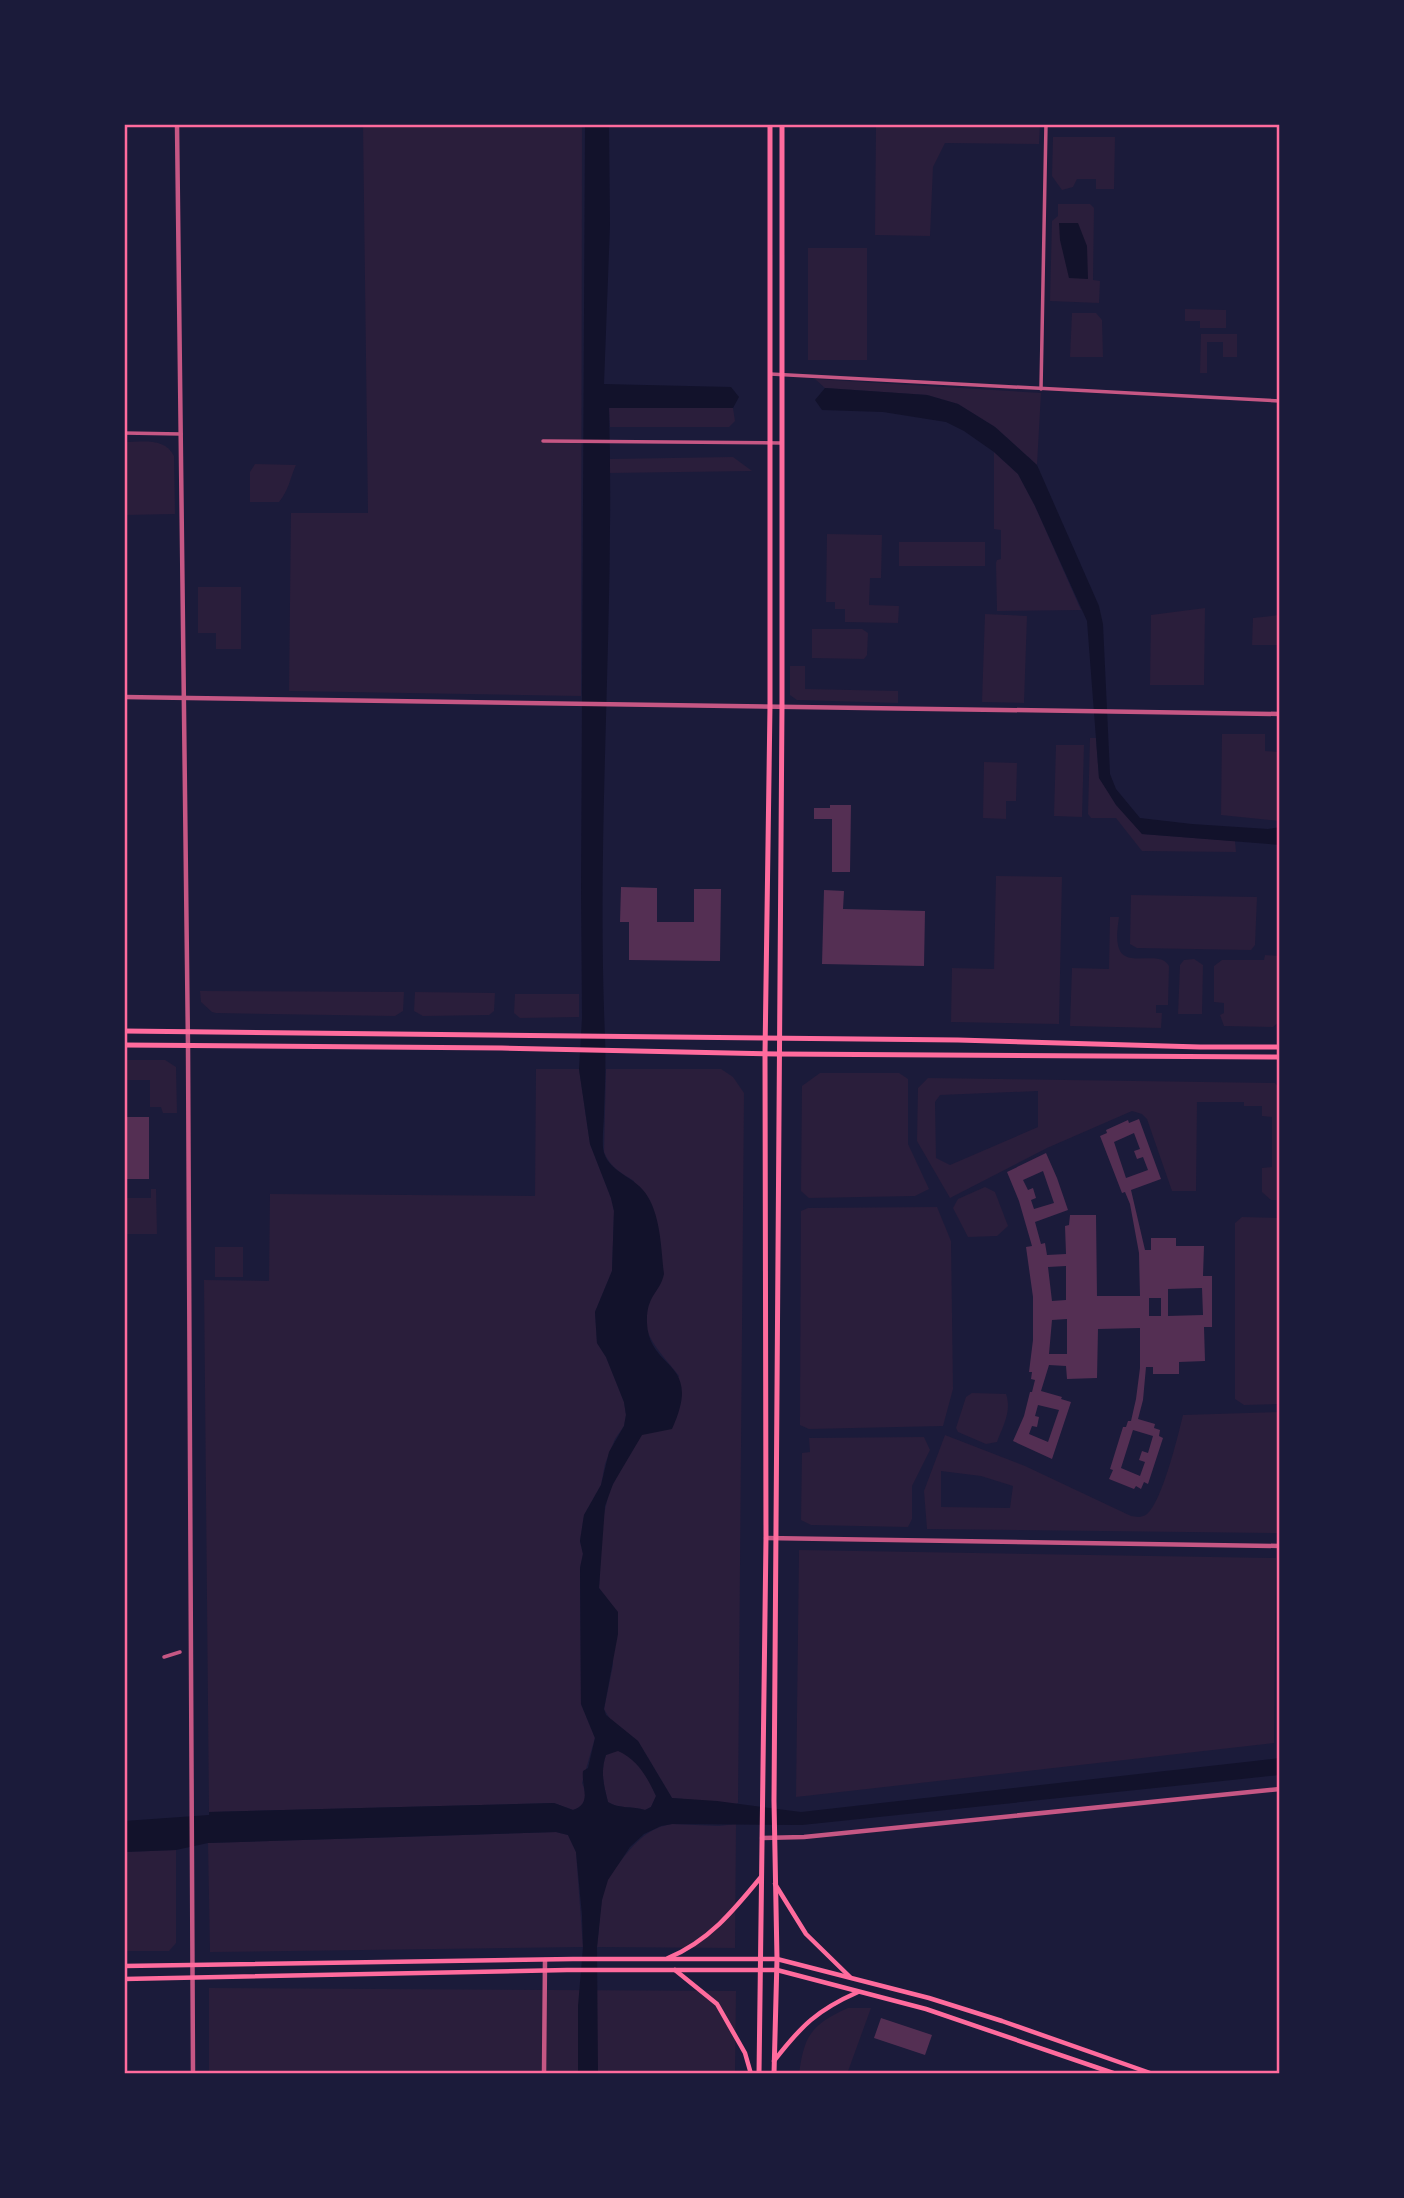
<svg xmlns="http://www.w3.org/2000/svg" width="1404" height="2198" font-family="'Asap Condensed',sans-serif">
  <style>
    .green { fill: #2a1e3b; fill-rule: evenodd }
    .water { fill: #12122b; fill-rule: evenodd }
    .building { fill: #542f53; fill-rule: evenodd }
    .lines { fill: none; stroke-linecap: round; stroke-linejoin: round }
    .minor { stroke: #c65784; stroke-width: 3.5 }
    .tertiary { stroke: #c65784; stroke-width: 4.5 }
    .secondary { stroke: #ff6b9d; stroke-width: 4.5 }
    .primary { stroke: #ff6b9d; stroke-width: 5 }
    .neatline { fill: none; stroke: #ff6b9d; stroke-width: 2.5 }
  </style>
  <rect width="100%" height="100%" fill="#1b1b3a"/>
  <g class="green">
    <polygon points="363,124 582,124 581,696 289,691 291,513 368,513"/>
    <polygon points="876,124 1040,124 1039,144 945,143 933,167 930,236 875,235"/>
    <polygon points="1053,137 1115,137 1114,189 1096,189 1096,179 1077,179 1073,187 1062,190 1052,176"/>
    <polygon points="1058,204 1090,204 1094,208 1093,280 1100,281 1099,303 1050,301 1052,221 1058,216"/>
    <rect x="808" y="248" width="59" height="112"/>
    <polygon points="1185,309 1226,310 1226,328 1200,328 1200,321 1185,321"/>
    <polygon points="1072,313 1096,313 1102,320 1103,357 1070,357"/>
    <polygon points="1201,334 1237,334 1237,357 1223,357 1223,342 1207,342 1207,373 1200,373"/>
    <polygon points="815,379 1041,393 1037,465 995,427 958,404 927,395 825,388"/>
    <polygon points="609,408 733,408 735,421 729,427 610,427"/>
    <path d="M124,442C142,442 165,437 174,456L175,514L124,515Z"/>
    <polygon points="994,452 1018,474 1035,506 1081,610 997,611 996,563 997,560 1001,559 1001,530 994,529"/>
    <polygon points="733,457 752,471 609,473 609,459"/>
    <path d="M255,464L296,465C290,478 289,490 279,502H250V472Z"/>
    <polygon points="827,534 882,535 881,578 870,578 869,605 899,606 898,623 845,622 845,609 835,609 835,602 826,602"/>
    <rect x="899" y="542" width="86" height="24"/>
    <polygon points="198,587 241,587 241,649 216,649 216,633 198,633"/>
    <polygon points="1205,608 1204,685 1150,685 1151,615"/>
    <polygon points="985,614 1027,616 1024,703 982,702"/>
    <polygon points="1280,615 1280,645 1252,645 1253,618"/>
    <polygon points="812,629 862,629 868,633 867,655 864,659 812,658"/>
    <polygon points="790,666 805,666 805,689 898,691 898,703 797,700 790,695"/>
    <polygon points="1222,734 1265,734 1265,751 1280,752 1280,821 1221,815"/>
    <polygon points="1090,738 1096,738 1099,778 1142,834 1235,841 1236,852 1142,851 1116,818 1091,818 1088,814"/>
    <polygon points="1056,745 1084,745 1082,817 1054,816"/>
    <polygon points="984,762 1017,763 1016,801 1006,801 1006,819 983,818"/>
    <polygon points="996,876 1062,877 1059,1024 951,1022 952,968 994,969"/>
    <polygon points="1131,895 1257,897 1255,945 1251,950 1137,948 1130,944"/>
    <path d="M1110,917H1119C1118,925 1116,936 1118,945C1123,971 1159,948 1169,966L1168,1005H1156V1013H1162L1161,1028L1070,1026L1072,968L1109,969Z"/>
    <polygon points="1265,955 1280,956 1280,1021 1273,1027 1224,1026 1220,1015 1224,1013 1224,1003 1214,1002 1214,966 1222,960 1264,960"/>
    <polygon points="1194,959 1203,965 1202,1014 1178,1014 1180,965 1184,960"/>
    <polygon points="200,991 404,992 403,1011 395,1016 216,1013 212,1012 201,1002"/>
    <polygon points="415,992 495,993 494,1011 489,1015 423,1016 414,1011"/>
    <polygon points="515,994 579,994 579,1017 520,1018 514,1013"/>
    <polygon points="124,1060 165,1060 176,1067 177,1113 163,1113 161,1107 150,1107 150,1080 124,1080"/>
    <path d="M536,1069H579L590,1144L611,1198L614,1211L612,1271L595,1312L597,1343L606,1357L624,1402L626,1415L624,1426L615,1439L605,1464L601,1485L584,1515L580,1541L583,1554L580,1568L581,1704L595,1738L582,1783C587,1794 587,1806 573,1810L554,1803L209,1812L204,1280L269,1281L270,1194L535,1196Z"/>
    <path d="M606,1069H721L733,1077L744,1093L738,1803L736,1804L672,1798L638,1741L610,1719L604,1709L613,1665L609,1601L599,1588L602,1523L609,1492L626,1459L679,1376C659,1349 631,1329 654,1291L634,1181C621,1173 610,1167 604,1152Z"/>
    <polygon points="820,1073 899,1073 908,1079 908,1144 929,1189 915,1196 809,1198 801,1191 802,1086"/>
    <path d="M928,1078L1275,1083L1280,1089V1200H1271L1262,1192V1168L1272,1167V1117L1262,1116V1106H1244V1102H1197L1196,1191H1172L1147,1119L1142,1114L1132,1111L1047,1148L950,1198L917,1141L918,1088ZM1038,1091V1127L950,1165L936,1158L935,1102L940,1095Z"/>
    <polygon points="985,1187 995,1192 1008,1226 997,1236 968,1237 953,1208 958,1199"/>
    <polygon points="151,1189 156,1189 157,1234 124,1234 124,1190 126,1198 151,1198"/>
    <polygon points="937,1207 951,1241 953,1389 943,1426 809,1429 800,1425 801,1211 808,1208"/>
    <polygon points="1242,1217 1280,1218 1280,1404 1244,1405 1235,1399 1235,1223"/>
    <rect x="215" y="1247" width="28" height="30"/>
    <path d="M972,1393L1006,1394C1012,1411 1003,1426 997,1442L986,1444L958,1432L956,1428L966,1397Z"/>
    <path d="M1280,1412V1533L927,1529L924,1491L945,1435L1025,1466L1131,1516C1137,1517 1141,1518 1147,1514C1162,1502 1178,1436 1183,1415ZM941,1471L981,1476L1013,1486L1010,1508L941,1507Z"/>
    <polygon points="924,1437 930,1450 912,1486 912,1519 908,1527 811,1525 801,1520 802,1453 810,1452 809,1438"/>
    <polygon points="799,1550 1276,1558 1274,1743 796,1797"/>
    <path d="M618,1750C638,1760 648,1777 656,1796L651,1807L645,1810C632,1806 619,1809 608,1802C604,1786 600,1772 606,1755Z"/>
    <path d="M672,1824L719,1826L736,1824L735,1948L597,1947C600,1925 599,1901 607,1880C610,1873 616,1868 620,1862C635,1843 647,1828 672,1824Z"/>
    <polygon points="556,1832 568,1835 576,1852 583,1947 210,1952 208,1843"/>
    <polygon points="176,1850 176,1943 169,1951 124,1951 124,1852"/>
    <polygon points="209,1988 736,1991 735,2074 209,2074"/>
    <path d="M848,2008H871L847,2074H799C804,2035 812,2024 848,2008Z"/>
  </g>
  <g class="water">
    <path d="M585,124H609L610,225L604,384L731,387L739,397L733,408H609C615,618 596,827 605,1037C606,1062 605,1086 604,1111C604,1123 602,1136 603,1148C606,1173 637,1176 648,1197C661,1219 661,1249 664,1274C660,1293 646,1295 647,1323C649,1372 704,1359 672,1429L642,1435L613,1484L605,1506L599,1588L618,1612V1634L604,1709L606,1715L638,1741L672,1798L717,1801L801,1812L1280,1758V1775L802,1825L672,1824L661,1826L644,1834L630,1847L608,1880L602,1900L597,1947L598,2074H578V2006L583,1947L582,1915L576,1852L568,1835L556,1832L208,1843L176,1850L124,1852V1821L209,1815V1812L554,1803L573,1810C593,1803 581,1787 583,1771L588,1768L595,1738L581,1704L580,1568L583,1554L580,1541L584,1515L601,1485L609,1452L624,1426L626,1415L624,1402L606,1357L597,1343L595,1312L612,1271L614,1211L611,1198L590,1144L579,1069L582,1018L581,890ZM618,1751C638,1760 647,1777 656,1796L651,1807L645,1810C632,1806 619,1809 608,1802C604,1786 600,1772 606,1755Z"/>
    <polygon points="1059,223 1078,223 1087,246 1088,279 1069,278 1060,240"/>
    <polygon points="825,388 927,395 958,404 995,427 1037,465 1099,606 1103,624 1110,774 1116,789 1140,818 1192,824 1268,829 1280,827 1280,845 1142,834 1116,805 1099,778 1087,621 1035,506 1018,474 994,452 964,431 946,422 883,412 822,410 815,400"/>
  </g>
  <g class="building">
    <polygon points="830,805 851,805 850,872 832,872 832,819 814,819 814,808 830,808"/>
    <polygon points="621,887 657,888 657,922 694,922 694,889 721,889 720,961 629,960 629,922 620,922"/>
    <polygon points="824,890 844,891 843,909 925,911 924,966 822,964"/>
    <rect x="124" y="1117" width="25" height="62"/>
    <path d="M1139,1119L1161,1179L1131,1190L1145,1250H1151V1238H1176V1246H1204L1203,1276H1212V1327H1204L1205,1361L1179,1362V1374H1153V1367H1146L1143,1400L1138,1419L1155,1424L1154,1428L1160,1430L1159,1436L1163,1438L1148,1484L1144,1482L1141,1489L1136,1486L1134,1489L1109,1479L1113,1470L1110,1469L1123,1427H1126L1128,1421H1131L1136,1399L1140,1368V1328L1098,1329L1097,1378L1067,1379L1066,1366L1049,1365L1041,1391L1062,1397L1061,1399L1071,1402L1052,1459L1013,1441L1024,1416L1030,1392H1032L1035,1380L1031,1379L1032,1372H1029L1033,1340V1297L1026,1247L1032,1246L1019,1201L1007,1172L1046,1153L1057,1178L1068,1210L1035,1222L1041,1244L1045,1243L1047,1255L1066,1254L1065,1226L1069,1225L1070,1215H1096L1097,1296H1140L1139,1253L1130,1204L1125,1192L1122,1193L1100,1136L1107,1133L1106,1130L1128,1120L1129,1123ZM1134,1133L1140,1149L1134,1151L1137,1159L1143,1157L1148,1170L1126,1178L1114,1142ZM1043,1171L1054,1203L1034,1209L1031,1200L1036,1198L1033,1188L1028,1190L1023,1180ZM1066,1266V1300L1052,1301L1048,1267ZM1202,1288L1203,1315L1168,1316V1289ZM1149,1298H1161V1316H1149ZM1067,1319V1354H1049L1052,1320ZM1038,1405L1059,1410L1048,1442L1029,1434L1032,1426L1037,1427L1039,1417L1035,1416ZM1133,1430L1153,1436L1148,1453L1142,1451L1139,1460L1145,1462L1140,1476L1121,1468Z"/>
    <polygon points="881,2018 932,2035 925,2055 874,2038"/>
  </g>
  <g class="lines">
    <g class="minor">
      <polyline points="770,374 1280,401"/>
      <polyline points="1041,389 1046,124"/>
      <polyline points="124,433 181,434"/>
      <polyline points="543,441 781,443"/>
      <polyline points="164,1657 180,1652"/>
    </g>
    <g class="tertiary">
      <polyline points="177,124 188,1047 193,2074"/>
      <polyline points="124,697 1280,714"/>
      <polyline points="766,1538 1280,1546"/>
      <polyline points="762,1838 804,1837 1280,1789"/>
      <polyline points="544,2074 545,1960"/>
    </g>
    <g class="secondary">
      <polyline points="775,1884 806,1934 850,1977"/>
      <path d="M668,1958C709,1941 734,1910 761,1877"/>
      <polyline points="124,1966 573,1959 777,1959 929,1998 1002,2021 1153,2074"/>
      <polyline points="675,1970 717,2004 745,2053 751,2074"/>
      <polyline points="124,1979 567,1970 777,1970 926,2009 1116,2074"/>
      <path d="M774,2061C801,2026 817,2010 858,1992"/>
    </g>
    <g class="primary">
      <polyline points="124,1031 958,1040 1200,1047 1280,1047"/>
      <polyline points="124,1045 502,1048 778,1054 1280,1057"/>
      <polyline points="759,2074 766,1538 765,1054 770,706 770,124"/>
      <polyline points="774,2074 777,1959 774,1801 782,706 782,124"/>
    </g>
  </g>
  <rect width="1404" height="2198" fill="none" stroke="#1b1b3a" stroke-width="252"/>
  <rect x="126" y="126" width="1152" height="1946" class="neatline"/>
</svg>
